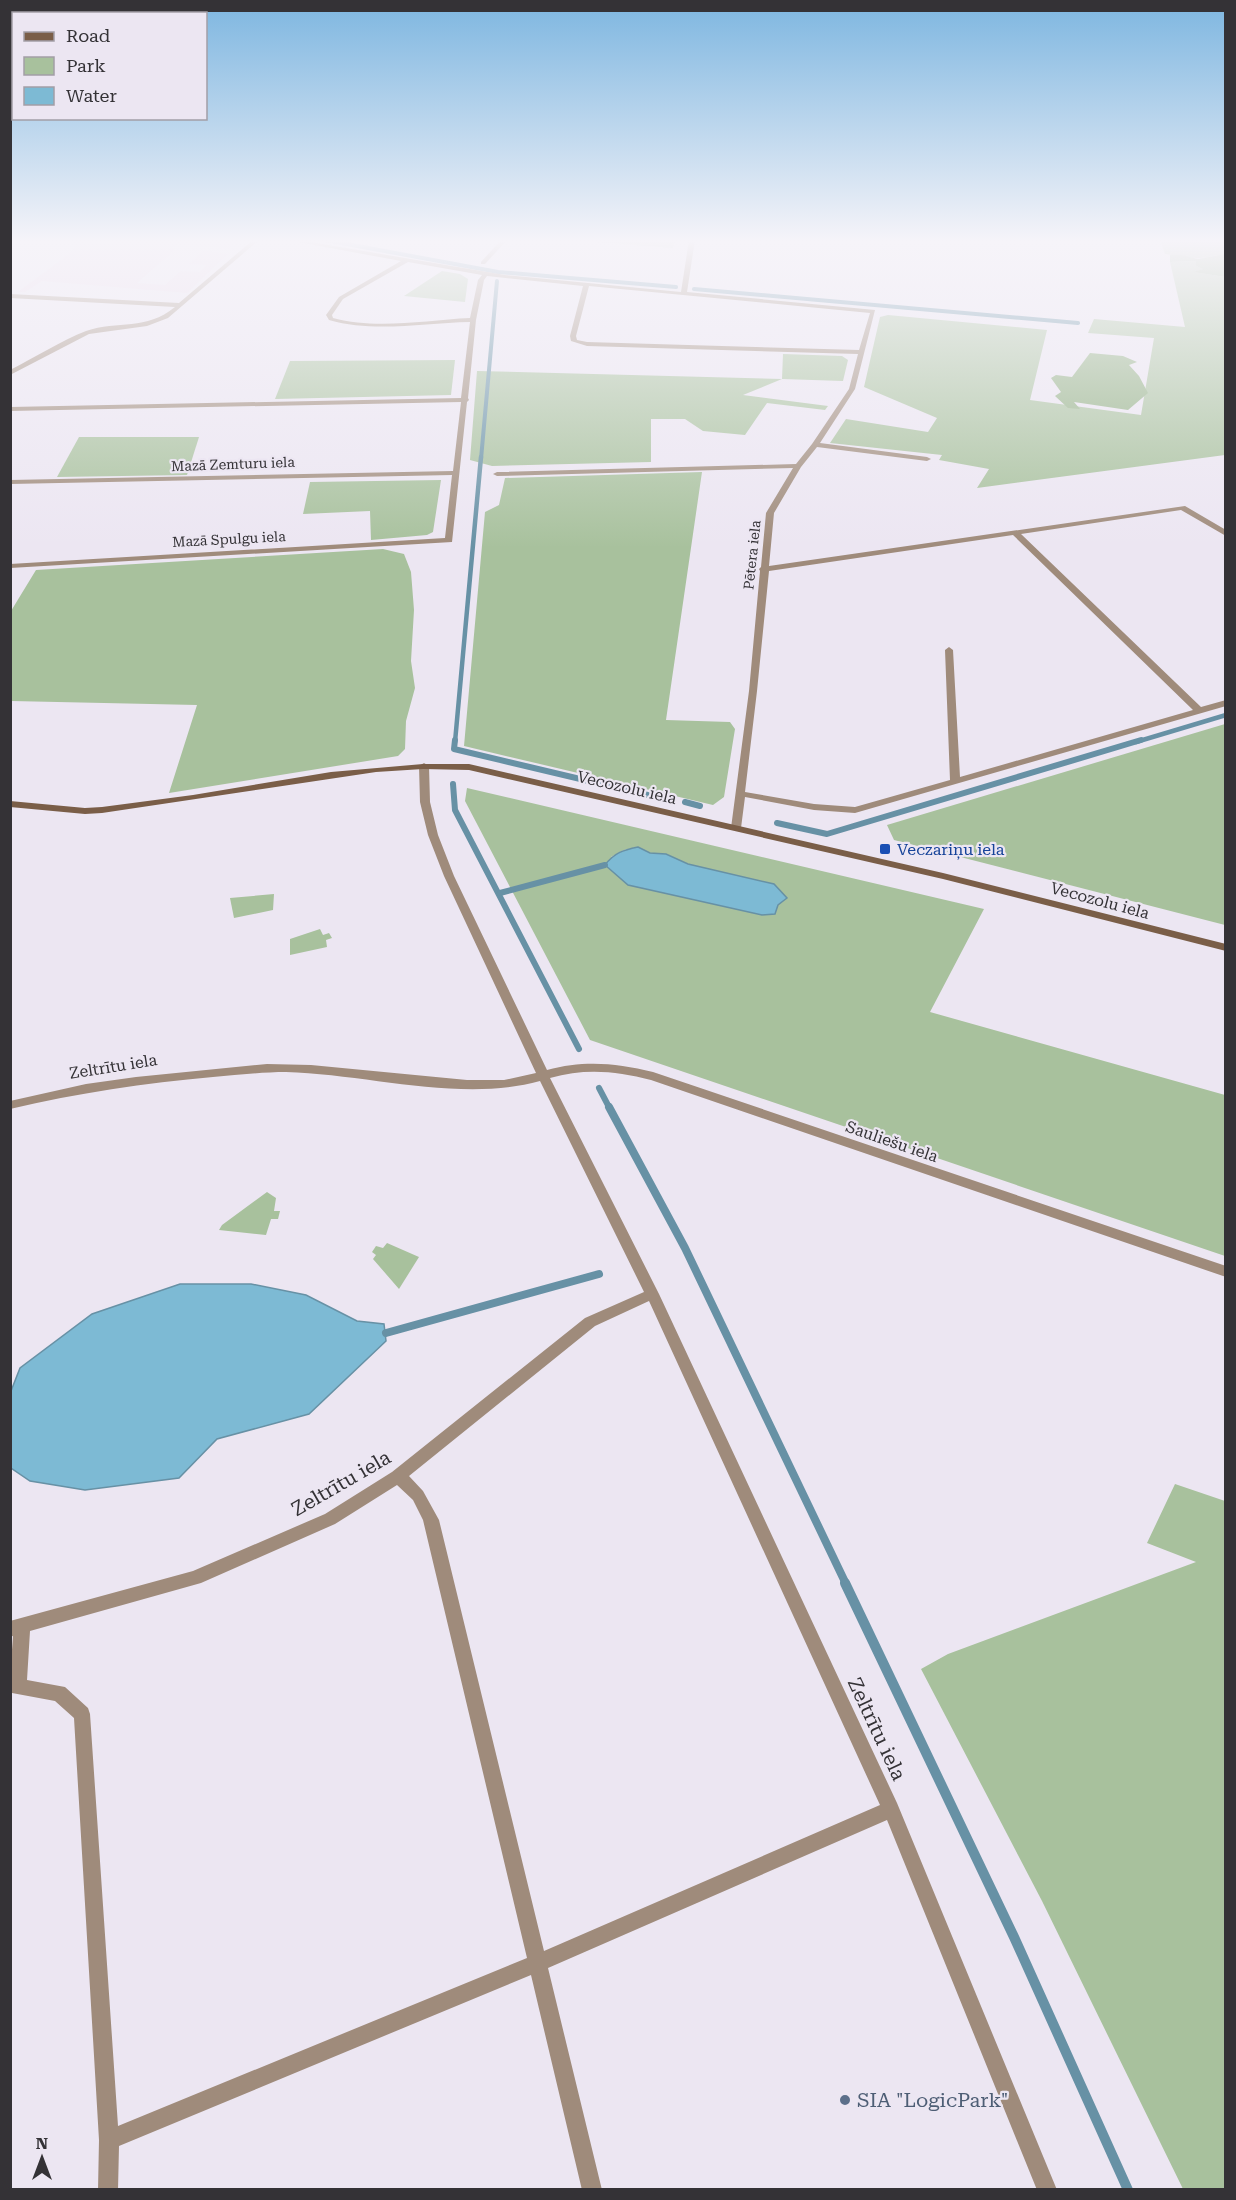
<svg xmlns="http://www.w3.org/2000/svg" width="1236" height="2200" font-family="'Roboto Serif',serif">
  <style>
    .industrial { fill: #ebd9e9 }
    .green { fill: #a8c19d; fill-rule: evenodd }
    .forest { fill: #90af81 }
    .water { fill: #7dbad4; stroke: #6791a5; stroke-width: 1.5 }
    .lines { fill: none; stroke-linecap: round; stroke-linejoin: round }
    .stream-far4 { stroke: #6791a5; stroke-width: 4 }
    .stream-far3 { stroke: #6791a5; stroke-width: 4.5 }
    .stream-far2 { stroke: #6791a5; stroke-width: 6 }
    .stream-far1 { stroke: #6791a5; stroke-width: 8 }
    .stream { stroke: #6791a5; stroke-width: 10 }
    .street { fill: #9f8b7b; fill-rule: evenodd }
    .secondary { fill: #7a5e48; fill-rule: evenodd }
    .transit-dot { fill: #1a4fb4; stroke: #ece6f2; stroke-width: 2 }
    .service-dot { fill: #5c6f8a; stroke: #ece6f2; stroke-width: 2 }
    .labels { text-anchor: middle; stroke-width: 4.5; stroke-linejoin: round; paint-order: stroke }
    .far-street-label { font-size: 14px; fill: #343236; stroke: #ece6f2 }
    .street-label { font-size: 16px; fill: #343236; stroke: #ece6f2 }
    .transit-label { font-size: 16px; fill: #164399; stroke: #ece6f2; text-anchor: start }
    .near-street-label { font-size: 20px; fill: #343236; stroke: #ece6f2 }
    .near-service-label { font-size: 20px; fill: #4e5e75; stroke: #ece6f2; text-anchor: start }
  </style>
  <rect width="100%" height="100%" fill="#ece6f2"/>
  <polygon class="industrial" points="119,240 237,240 229,248 176,244 171,248 177,248 137,283 165,285 181,271 200,272 207,265 189,264 203,250 228,254 187,293 42,281 25,292 18,292 69,254 76,246 70,241 113,244"/>
  <g class="green">
    <polygon points="598,240 675,240 673,248 597,242"/>
    <path d="M1160,240H1225V255C1217,254 1209,258 1200,258C1195,259 1171,255 1165,254Z"/>
    <polygon points="1196,261 1196,266 1204,269 1194,272 1225,277 1225,455 977,488 989,469 939,460 942,455 830,443 846,419 928,432 937,418 864,387 880,317 888,315 1047,330 1030,400 1141,415 1154,338 1088,333 1094,319 1185,327 1170,262"/>
    <polygon points="442,271 460,274 468,279 465,302 404,296"/>
    <polygon points="783,354 842,356 848,360 843,381 782,379 743,395 828,406 825,410 767,403 745,435 703,431 685,419 651,419 651,462 492,466 470,460 477,371 782,379"/>
    <polygon points="455,360 451,395 275,399 290,361"/>
    <polygon points="79,437 199,437 187,475 57,477"/>
    <polygon points="702,472 666,720 730,722 735,729 724,797 713,805 464,746 485,512 499,505 505,478"/>
    <polygon points="441,480 433,532 427,535 371,540 370,511 303,514 310,482"/>
    <polygon points="383,549 404,554 411,572 414,610 411,661 415,688 406,721 405,749 398,756 169,793 197,705 11,701 11,611 36,570"/>
    <polygon points="1225,724 1225,925 894,840 887,825"/>
    <path d="M467,788L984,909L930,1012L1225,1095V1256L590,1040L465,801ZM637,847L650,853L666,854L688,864L611,857L624,850Z"/>
    <polygon points="274,894 273,910 234,918 230,898"/>
    <polygon points="320,929 323,935 329,933 332,938 326,940 327,947 290,955 290,939"/>
    <polygon points="267,1192 276,1198 274,1211 280,1211 278,1219 271,1219 266,1235 219,1230 222,1225"/>
    <polygon points="387,1243 419,1257 399,1289 373,1259 376,1255 372,1252 376,1246 383,1248"/>
    <polygon points="1175,1484 1225,1501 1225,2189 1183,2189 1042,1901 921,1669 948,1654 1196,1562 1147,1543"/>
  </g>
  <g class="forest">
    <polygon points="1224,254 1225,277 1193,272 1203,269 1196,266 1196,261 1170,262 1170,255 1182,255 1198,259"/>
    <polygon points="1090,353 1123,356 1137,362 1129,365 1139,376 1148,393 1128,410 1074,402 1080,409 1068,408 1055,396 1061,392 1051,378 1056,375 1072,377"/>
  </g>
  <g class="water">
    <path d="M638,847L650,853L666,854L688,864L774,884L787,898L778,905L775,914L762,915L628,885L605,865C614,853 623,850 638,847Z"/>
    <polygon points="180,1284 251,1284 306,1295 357,1321 384,1324 386,1341 309,1414 217,1439 179,1478 85,1490 30,1481 11,1468 11,1391 20,1368 92,1314"/>
  </g>
  <g class="lines">
    <g class="stream-far4">
      <polyline points="325,240 498,272 676,287"/>
      <polyline points="694,289 1078,323"/>
      <polyline points="481,459 497,281"/>
    </g>
    <g class="stream-far3">
      <polyline points="455,742 481,457"/>
      <polyline points="1136,742 1226,715"/>
    </g>
    <g class="stream-far2">
      <polyline points="455,740 454,749 652,796"/>
      <polyline points="453,784 455,810 579,1049"/>
      <polyline points="685,802 700,806"/>
      <polyline points="777,823 827,834 1141,740"/>
      <polyline points="500,893 605,865"/>
      <polyline points="599,1088 610,1109"/>
    </g>
    <g class="stream-far1">
      <polyline points="609,1107 685,1248 846,1584"/>
      <polyline points="386,1333 599,1274"/>
    </g>
    <polyline class="stream" points="845,1583 1014,1937 1128,2190"/>
    <g class="street">
      <path d="M253,240H259L168,318L147,326L89,334L10,375V370C34,358 62,340 86,331C118,320 146,331 175,307L10,298V294L179,303Z"/>
      <path d="M287,240H299L505,275L681,292L689,240H695L687,292L875,310L855,389L820,443L927,457L931,459L927,461L817,447L801,467L774,513L769,566L1185,506L1226,530V536L1181,510L1021,534L1201,707L1226,700V706L855,813L814,810L745,797L741,828L740,830H732L731,828L749,691L760,571L759,569L761,567L766,513L793,468L497,476L493,474L497,472L796,464L812,444L849,389L858,354L587,346L571,341L570,336L583,286L487,276L484,280L476,320L468,398L469,400L467,402L452,542L10,568V564L445,538L452,475L10,484V480L453,471L461,402L10,411V407L461,398L470,322C423,323 374,333 329,320L326,315L339,297L401,261ZM408,262L482,275L478,280L470,318C426,320 377,330 333,318L332,315L343,299ZM589,286L870,313L859,350L587,342L577,340L576,336ZM1013,535L1193,710L960,777L953,650L949,647L945,650L950,780L855,807L814,804L745,792L757,691L769,571Z"/>
      <polygon points="501,240 507,240 485,264 481,264 481,262"/>
      <path d="M424,763L429,766L430,802L438,835L454,876L547,1070C584,1060 616,1063 653,1072L1226,1266V1277L651,1080C616,1071 585,1068 550,1078L659,1294L897,1803L1057,2190H1037L887,1820L548,1968L602,2190H582L531,1975L119,2146L118,2190H98L99,2140L74,1718L55,1701L12,1693L10,1677L13,1636L10,1637V1621L193,1571L325,1514L392,1472L585,1318L644,1292L540,1081C461,1103 367,1074 286,1072C262,1072 237,1075 213,1077C145,1083 78,1093 10,1109V1101L86,1084L136,1077L267,1064L311,1065L467,1080H504L536,1073L444,876L428,835L420,802L419,766ZM649,1301L880,1805L544,1951L439,1520L423,1491L409,1476L595,1326ZM397,1485L413,1500L423,1520L527,1958L118,2126L90,1714L88,1708L65,1687L27,1680L30,1631L201,1583L335,1524Z"/>
    </g>
    <polygon class="secondary" points="423,764 469,764 943,873 1226,944 1226,951 943,879 469,770 423,769 376,772 102,813 85,814 10,807 10,801 85,808 102,807 193,795 331,772"/>
  </g>
  <linearGradient id="sky" x2="0" y2="1"><stop stop-color="#7db6e0"/><stop offset="0.44" stop-color="#f6f4f9"/><stop offset="1" stop-color="#f6f4f9" stop-opacity="0"/></linearGradient>
  <rect width="1236" height="548" fill="url(#sky)"/>
  <rect class="transit-dot" x="879" y="843" width="12" height="12" rx="3"/>
  <circle class="service-dot" cx="845" cy="2100" r="6"/>
  <g class="labels">
    <g class="far-street-label">
      <text transform="translate(233 464) rotate(-2)" y="5">Mazā Zemturu iela</text>
      <text transform="translate(229 539) rotate(-3)" y="5">Mazā Spulgu iela</text>
      <text transform="translate(752 555) rotate(-84)" y="5">Pētera iela</text>
    </g>
    <g class="street-label">
      <text transform="translate(627 787) rotate(13)" y="6">Vecozolu iela</text>
      <text transform="translate(1100 900) rotate(15)" y="6">Vecozolu iela</text>
      <text transform="translate(113 1066) rotate(-9)" y="6">Zeltrītu iela</text>
      <text transform="translate(892 1141) rotate(19)" y="6">Sauliešu iela</text>
    </g>
    <g class="transit-label">
      <text x="897" y="855">Veczariņu iela</text>
    </g>
    <g class="near-street-label">
      <text transform="translate(341 1483) rotate(-30)" y="7">Zeltrītu iela</text>
      <text transform="translate(877 1729) rotate(65)" y="7">Zeltrītu iela</text>
    </g>
    <g class="near-service-label">
      <text x="857" y="2107">SIA "LogicPark"</text>
    </g>
  </g>
  <rect width="1236" height="2200" fill="none" stroke="#343236" stroke-width="24"/>
  <rect x="12" y="12" width="195" height="108" fill="#ece6f2" stroke="#a29ea7" stroke-width="1.5"/>
  <rect x="24" y="32" width="30" height="9" fill="#7a5e48" stroke="#a29ea7" stroke-width="1.5"/>
  <text x="66" y="42" font-size="18" fill="#343236">Road</text>
  <rect x="24" y="57" width="30" height="18" fill="#a8c19d" stroke="#a29ea7" stroke-width="1.5"/>
  <text x="66" y="72" font-size="18" fill="#343236">Park</text>
  <rect x="24" y="87" width="30" height="18" fill="#7dbad4" stroke="#a29ea7" stroke-width="1.5"/>
  <text x="66" y="102" font-size="18" fill="#343236">Water</text>
  <g transform="translate(42 2158)" stroke="#ece6f2" stroke-width="4.5" paint-order="stroke">
  <path d="M0-4.5L10 22L0 15L-10 22Z" fill="#343236"/>
  <text y="-9" font-size="16" font-weight="bold" text-anchor="middle" fill="#343236">N</text>
  </g>
</svg>
